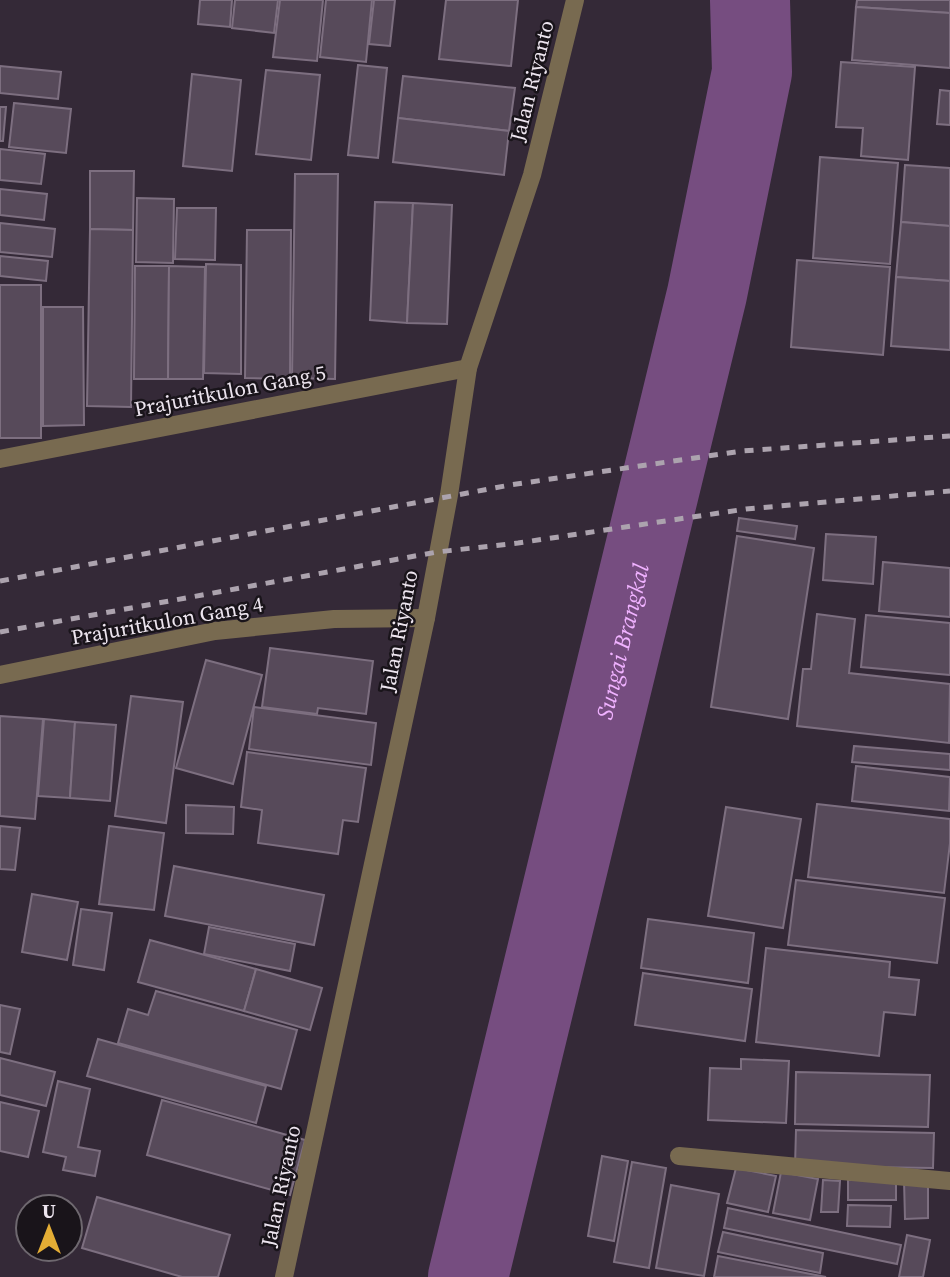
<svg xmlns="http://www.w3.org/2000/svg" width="950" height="1277" font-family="'Source Serif 4',serif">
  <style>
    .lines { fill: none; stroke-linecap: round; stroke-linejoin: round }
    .river { stroke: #764d80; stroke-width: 80 }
    .building { fill: #574a5a; stroke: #7d6f80; stroke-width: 2 }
    .minor { stroke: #786a50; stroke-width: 18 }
    .rail { stroke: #aca3ae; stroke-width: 5; stroke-dasharray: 9 9; stroke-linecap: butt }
    .labels { text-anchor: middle; stroke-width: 5; stroke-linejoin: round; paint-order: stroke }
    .street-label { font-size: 21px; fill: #ede5ef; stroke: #19141a }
    .water-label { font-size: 23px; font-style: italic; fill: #f0b2ff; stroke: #19141a }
  </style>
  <rect width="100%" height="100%" fill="#342937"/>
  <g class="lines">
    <path class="river" id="s1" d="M468,1277L707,294L752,72L750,0"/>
  </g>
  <g class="building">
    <polygon points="200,0 232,0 230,27 198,24"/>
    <polygon points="235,0 278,0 274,33 232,28"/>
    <polygon points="280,0 323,0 317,61 273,57"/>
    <polygon points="326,0 372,0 366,62 320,57"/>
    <polygon points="374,0 395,0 390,46 369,44"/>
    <polygon points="446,0 518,0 511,66 439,59"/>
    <polygon points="857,0 950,0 950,13 856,7"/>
    <polygon points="856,7 950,13 950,68 852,60"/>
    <polygon points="841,62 915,67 908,160 861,156 863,128 836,127"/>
    <polygon points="358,65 387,68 378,158 348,155"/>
    <polygon points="0,66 61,72 58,99 0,93"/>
    <polygon points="266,70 320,75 311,160 256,154"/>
    <polygon points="192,74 241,80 232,171 183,166"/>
    <polygon points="403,76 515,88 509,131 398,118"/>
    <polygon points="940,90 950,91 950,125 937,124"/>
    <polygon points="14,103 71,109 66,153 9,147"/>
    <polygon points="0,107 6,107 3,141 0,141"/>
    <polygon points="398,118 509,131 504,175 393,162"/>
    <polygon points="0,149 45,154 41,184 0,180"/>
    <polygon points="820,157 898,163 890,264 813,258"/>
    <polygon points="905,165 950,168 950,226 901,222"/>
    <polygon points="90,171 134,171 133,230 90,229"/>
    <polygon points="295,174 338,174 335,379 292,378"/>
    <polygon points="0,189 47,194 44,220 0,215"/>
    <polygon points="137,198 174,199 173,263 136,262"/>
    <polygon points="375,202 413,203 407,323 370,320"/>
    <polygon points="413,203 452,205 447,324 407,323"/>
    <polygon points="177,208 216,208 215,260 175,259"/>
    <polygon points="901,222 950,226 950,281 896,277"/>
    <polygon points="0,223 55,229 52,257 0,252"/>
    <polygon points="90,229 133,230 131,407 87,406"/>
    <polygon points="247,230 291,230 290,379 245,378"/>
    <polygon points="0,256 48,261 46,281 0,276"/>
    <polygon points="797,260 890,267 883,355 791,347"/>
    <polygon points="206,264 241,265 241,374 204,373"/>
    <polygon points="135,266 169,266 168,379 134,379"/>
    <polygon points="169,266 205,267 203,379 168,379"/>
    <polygon points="896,277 950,281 950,350 891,346"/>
    <rect x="0" y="285" width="41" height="153"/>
    <polygon points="43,307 83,307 84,425 43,426"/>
    <polygon points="739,518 797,526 795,539 737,531"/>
    <polygon points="826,534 876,537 873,584 823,580"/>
    <polygon points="737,536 814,548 788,719 711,707"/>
    <polygon points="883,562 950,568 950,617 879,611"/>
    <polygon points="817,614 855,619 849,673 950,684 949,743 797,726 803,669 811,669"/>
    <polygon points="866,615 950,623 950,675 861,667"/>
    <polygon points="270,648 373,661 366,714 318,708 317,714 262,707"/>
    <polygon points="206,660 262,675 233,784 176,768"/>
    <polygon points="131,696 183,702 166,823 115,816"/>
    <polygon points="254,707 376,723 371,765 249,749"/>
    <polygon points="0,716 43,719 35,819 0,816"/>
    <polygon points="44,719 75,722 70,798 38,796"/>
    <polygon points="75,722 116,725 110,801 70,798"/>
    <polygon points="854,746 950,754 950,770 852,762"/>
    <polygon points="247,752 366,768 358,822 343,820 338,854 258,843 262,810 241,807"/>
    <polygon points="856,766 950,777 949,811 852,801"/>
    <polygon points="817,804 950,819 950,843 944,893 808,877"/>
    <polygon points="186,805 234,807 233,834 186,833"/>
    <polygon points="726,807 801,819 783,928 708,916"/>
    <polygon points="0,826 20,828 15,870 0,869"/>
    <polygon points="109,826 164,833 154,910 99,904"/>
    <polygon points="174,866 324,895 314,945 165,916"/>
    <polygon points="796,880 945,898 937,963 788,945"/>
    <polygon points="32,894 78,902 67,960 22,952"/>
    <polygon points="81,909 112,913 104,970 73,965"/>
    <polygon points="648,919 754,933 748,983 641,968"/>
    <polygon points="209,927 295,944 290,971 204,954"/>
    <polygon points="150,940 256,969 244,1011 138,982"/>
    <polygon points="766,948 890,962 889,977 919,980 915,1015 884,1012 879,1056 756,1042"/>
    <polygon points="256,969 322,988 310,1030 244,1011"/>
    <polygon points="643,973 752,989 745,1041 635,1025"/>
    <polygon points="156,991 297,1030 281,1089 118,1043 128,1009 148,1015"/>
    <polygon points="0,1005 20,1009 10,1054 0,1052"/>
    <polygon points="98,1039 266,1086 256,1123 87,1076"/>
    <polygon points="0,1058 55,1072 46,1106 0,1095"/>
    <polygon points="741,1059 789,1061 786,1123 708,1120 710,1068 741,1069"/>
    <polygon points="796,1072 930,1075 928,1127 795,1124"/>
    <polygon points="58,1081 90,1089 78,1147 100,1151 95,1176 63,1170 66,1157 43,1152"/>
    <polygon points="162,1100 305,1140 290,1195 147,1155"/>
    <polygon points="0,1102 39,1111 28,1157 0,1151"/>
    <polygon points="796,1130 934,1133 933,1168 795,1166"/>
    <polygon points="602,1156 628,1161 614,1241 588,1236"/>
    <polygon points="632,1162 666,1168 649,1268 614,1262"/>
    <polygon points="736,1168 776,1176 768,1212 727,1203"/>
    <polygon points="781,1172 818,1179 810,1220 773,1213"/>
    <polygon points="928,1179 928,1218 905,1219 904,1180"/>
    <polygon points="823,1180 840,1181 838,1212 821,1212"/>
    <rect x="848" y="1180" width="48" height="20"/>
    <polygon points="671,1185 719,1194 704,1276 656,1268"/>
    <polygon points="97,1197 230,1235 218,1277 182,1277 82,1248"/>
    <polygon points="848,1205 891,1206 890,1227 847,1226"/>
    <polygon points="728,1208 901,1245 897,1264 724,1228"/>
    <polygon points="723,1232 823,1253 820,1273 718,1252"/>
    <polygon points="907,1235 930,1240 923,1277 899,1277"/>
    <polygon points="718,1256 826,1277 714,1277"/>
  </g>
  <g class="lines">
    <g class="minor">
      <polyline points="0,459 468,368"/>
      <polyline points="0,675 215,631 334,619 426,618"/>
      <polyline points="679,1156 950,1181"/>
      <polyline points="284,1277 426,618 449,495 468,368 532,175 575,0"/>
    </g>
    <g class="rail">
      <polyline points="0,581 510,485 742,451 950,436"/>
      <polyline points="0,632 437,552 518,543 746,509 950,491"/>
    </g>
  </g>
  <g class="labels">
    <g class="street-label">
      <text transform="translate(532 81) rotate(-76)" y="7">Jalan Riyanto</text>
      <text transform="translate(230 391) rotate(-11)" y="7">Prajuritkulon Gang 5</text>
      <text transform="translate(167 621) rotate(-10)" y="7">Prajuritkulon Gang 4</text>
      <text transform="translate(399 631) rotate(-79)" y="7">Jalan Riyanto</text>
      <text transform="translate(281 1186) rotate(-78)" y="7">Jalan Riyanto</text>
    </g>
    <g class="water-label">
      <text dy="8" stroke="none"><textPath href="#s1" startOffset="654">Sungai Brangkal</textPath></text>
    </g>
  </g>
  <g transform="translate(49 1228)"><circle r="33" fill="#19141a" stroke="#6e686f" stroke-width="2"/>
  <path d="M0-5L12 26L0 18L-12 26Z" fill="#e4ad35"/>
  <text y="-10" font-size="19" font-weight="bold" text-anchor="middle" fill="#ede5ef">U</text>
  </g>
</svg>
